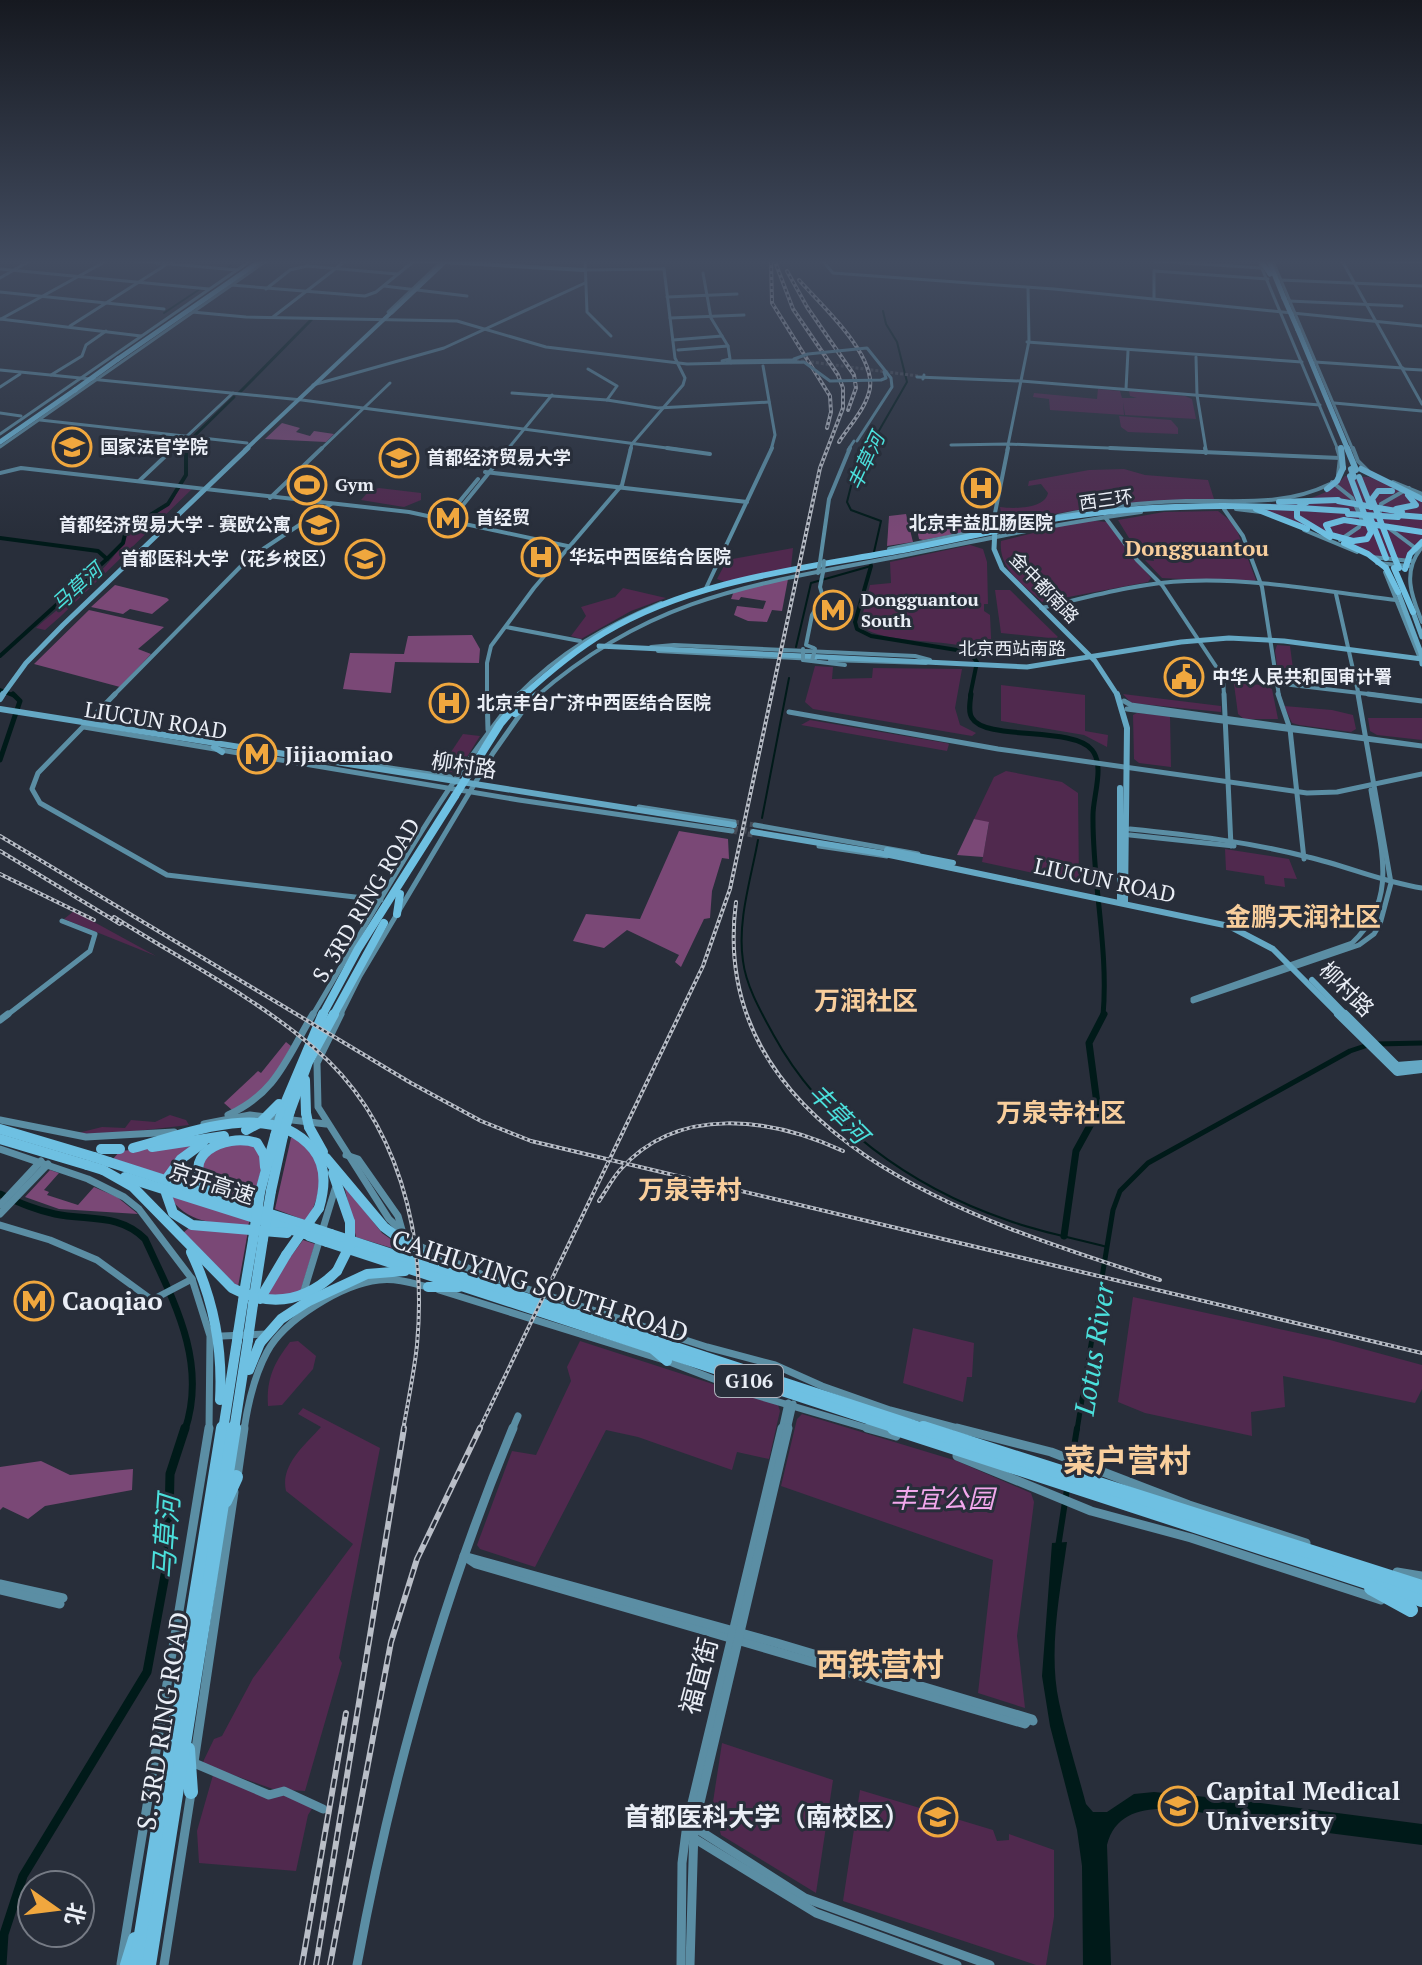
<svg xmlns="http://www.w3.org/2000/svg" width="1422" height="1965" font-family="'PT Serif','Noto Sans SC',serif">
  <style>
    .green { fill: #50294e }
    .forest { fill: #7a4876 }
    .water { fill: #001a19 }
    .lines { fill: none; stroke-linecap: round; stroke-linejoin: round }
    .stream { stroke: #001a19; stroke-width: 2 }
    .canal-far2 { stroke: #001a19; stroke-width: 2 }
    .canal-far1 { stroke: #001a19; stroke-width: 5 }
    .canal { stroke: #001a19; stroke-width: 6 }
    .river-far4 { stroke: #001a19; stroke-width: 3 }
    .river-far3 { stroke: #001a19; stroke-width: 4 }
    .river-far2 { stroke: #001a19; stroke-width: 5 }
    .river-far1 { stroke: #001a19; stroke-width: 7 }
    .river { stroke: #001a19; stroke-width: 9 }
    .secondary-tunnel-far1 { stroke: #454b56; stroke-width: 3; stroke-dasharray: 3 2; stroke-linecap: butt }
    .secondary-tunnel { stroke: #454b56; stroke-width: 5; stroke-dasharray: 5 3; stroke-linecap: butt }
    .primary-tunnel { stroke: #454b56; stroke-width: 6; stroke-dasharray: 6 3; stroke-linecap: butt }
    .secondary-far4 { stroke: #5b8ea4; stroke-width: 3 }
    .secondary-far3 { stroke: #5b8ea4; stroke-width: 4 }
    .secondary-far2 { stroke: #5b8ea4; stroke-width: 5 }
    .secondary-far1 { stroke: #5b8ea4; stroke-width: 7 }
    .secondary { stroke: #5b8ea4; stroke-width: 9 }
    .primary-far3 { stroke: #65a8c4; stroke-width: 4 }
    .primary-far2 { stroke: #65a8c4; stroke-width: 5 }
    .primary-far1 { stroke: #65a8c4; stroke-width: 6 }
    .primary { stroke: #65a8c4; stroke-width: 8 }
    .highway-far4 { stroke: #6ec0e2; stroke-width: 5 }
    .highway-far3 { stroke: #6ec0e2; stroke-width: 6 }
    .highway-far2 { stroke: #6ec0e2; stroke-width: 8 }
    .highway-far1 { stroke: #6ec0e2; stroke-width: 10 }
    .highway { stroke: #6ec0e2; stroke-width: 14 }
    .rail-far1-casing { stroke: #b9bec7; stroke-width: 4 }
    .rail-casing { stroke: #b9bec7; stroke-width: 6 }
    .rail-far1 { stroke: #282e3a; stroke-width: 2; stroke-dasharray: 3; stroke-linecap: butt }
    .rail { stroke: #282e3a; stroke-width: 3; stroke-dasharray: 9; stroke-linecap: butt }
    .secondary-bridge-far1 { stroke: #5b8ea4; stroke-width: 3 }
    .secondary-bridge { stroke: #5b8ea4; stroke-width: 4 }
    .highway-bridge-far3 { stroke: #6ec0e2; stroke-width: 5 }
    .highway-bridge-far2 { stroke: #6ec0e2; stroke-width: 6 }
    .highway-bridge-far1 { stroke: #6ec0e2; stroke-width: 8 }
    .highway-bridge { stroke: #6ec0e2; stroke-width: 10 }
    .labels { text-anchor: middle; stroke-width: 6; stroke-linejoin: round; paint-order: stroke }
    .far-poi-label { font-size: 18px; font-weight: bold; fill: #eaeef6; stroke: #282e3a; text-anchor: start }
    .far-street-label { font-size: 18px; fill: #eaeef6; stroke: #282e3a }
    .far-water-label { font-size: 20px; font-style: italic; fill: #4be0dc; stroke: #282e3a }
    .shield { fill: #282e3a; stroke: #b0b4be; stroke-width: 2 }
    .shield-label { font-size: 20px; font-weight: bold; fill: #eaeef6 }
    .far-quarter-label { font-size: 22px; font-weight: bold; fill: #f8ce9c; stroke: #282e3a }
    .street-label { font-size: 22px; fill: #eaeef6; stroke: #282e3a }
    .poi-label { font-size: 22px; font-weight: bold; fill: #eaeef6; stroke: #282e3a; text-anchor: start }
    .water-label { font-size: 24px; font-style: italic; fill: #4be0dc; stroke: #282e3a }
    .quarter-label { font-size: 26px; font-weight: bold; fill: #f8ce9c; stroke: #282e3a }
    .near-street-label { font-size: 26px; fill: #eaeef6; stroke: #282e3a }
    .near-poi-label { font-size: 26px; font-weight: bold; fill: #eaeef6; stroke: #282e3a; text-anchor: start }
    .near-park-label { font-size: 26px; font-style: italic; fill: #f2a7ec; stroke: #282e3a }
    .near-water-label { font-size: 28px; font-style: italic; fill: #4be0dc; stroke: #282e3a }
    .near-quarter-label { font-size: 32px; font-weight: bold; fill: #f8ce9c; stroke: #282e3a }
  </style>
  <rect width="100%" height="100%" fill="#282e3a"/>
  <g class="green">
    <polygon points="1098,389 1120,391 1122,398 1137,398 1130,396 1129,391 1185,396 1192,399 1196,419 1125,415 1123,402 1124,415 1050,410 1049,399 1033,397 1034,393 1097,399"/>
    <polygon points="1119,416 1171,420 1178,428 1178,434 1128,432 1121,427"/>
    <path d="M1124,469L1145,475L1208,480L1214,499L1100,506L1009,522L1002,520L1000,507C1014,509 1045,509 1048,493L1041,484L1028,486L1029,481L1089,470Z"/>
    <path d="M1345,476L1369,477L1422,496V541L1403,560L1375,556L1348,542L1266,511L1263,504C1292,504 1326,500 1345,476Z"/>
    <path d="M180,488L192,489L61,616L45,630L36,628C66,601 115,568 127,532L168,506Z"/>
    <polygon points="379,488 421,493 421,500 404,507 361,500 369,491"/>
    <polygon points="1218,511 1232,522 1238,533 1256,580 1251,583 1162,578 1145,560 1154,561 1152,553 1137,551 1118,520 1164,512"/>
    <path d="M1086,520L1107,522L1151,578L1148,582L1042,602C1023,584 998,569 1001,541Z"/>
    <path d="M970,545L983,549L987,562L988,604H984V611L990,615L992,658C978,656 971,647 958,645C933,640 877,642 860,625L870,585L891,583L890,562Z"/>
    <polygon points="793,548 791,568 725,582 717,579 727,560"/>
    <polygon points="623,588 666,598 631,611 581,639 571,636 586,616 581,607 615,597"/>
    <polygon points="995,590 1010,590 1060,639 1001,633"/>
    <polygon points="1277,645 1290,646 1295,684 1279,679 1275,651"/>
    <polygon points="815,666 833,667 832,679 872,678 873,668 962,669 955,708 960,725 976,733 972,736 813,709 805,702"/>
    <polygon points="1238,683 1263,685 1272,689 1278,719 1244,719 1238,714 1234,684"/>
    <polygon points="1001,685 1085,695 1085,731 1108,735 1107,747 1084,735 1001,721"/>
    <polygon points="1123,694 1221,706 1221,712 1131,703"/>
    <polygon points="1284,706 1332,710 1353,715 1356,729 1351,732 1299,725 1292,723"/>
    <polygon points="1137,713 1170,716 1171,767 1139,763 1134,759 1133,715"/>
    <polygon points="1368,718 1422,718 1422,740 1377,735 1370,731"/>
    <polygon points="810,720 946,743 949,744 947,751 801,725"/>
    <polygon points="463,734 480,736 457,773 439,770"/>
    <polygon points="1006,771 1062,782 1078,793 1079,883 982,862 989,823 974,819 994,777"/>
    <polygon points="1225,849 1289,859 1297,879 1284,878 1285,887 1265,884 1264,876 1226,870"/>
    <polygon points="74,911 156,956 64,919"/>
    <polygon points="170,1115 186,1120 189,1125 102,1135 78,1133 102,1127 125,1128 131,1120 155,1122"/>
    <polygon points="1133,1297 1330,1340 1422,1365 1422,1389 1415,1403 1283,1376 1285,1407 1251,1412 1252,1436 1145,1413 1118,1402"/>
    <polygon points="913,1328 974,1343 972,1377 967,1377 963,1402 903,1383"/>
    <path d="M298,1341L316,1356L313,1369L282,1405L268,1406C266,1379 274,1363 290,1342Z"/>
    <polygon points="580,1341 778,1405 780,1411 769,1459 737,1452 732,1470 638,1437 606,1430 535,1567 480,1549 477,1545 512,1451 536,1455 571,1381 567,1367"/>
    <path d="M303,1408L380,1448L339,1658L342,1663L305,1791L273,1789L202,1764L214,1739L222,1736L253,1678L353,1544L286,1491C280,1465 305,1445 321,1427L298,1414Z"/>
    <polygon points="802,1414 957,1461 1031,1493 1034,1502 1017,1636 1025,1708 978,1693 993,1560 781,1486 797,1419"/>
    <polygon points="722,1743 833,1780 816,1893 721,1835 713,1802"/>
    <polygon points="213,1775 266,1797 284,1794 313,1807 308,1815 296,1871 199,1863 197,1831"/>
    <polygon points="860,1790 993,1830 997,1841 1009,1840 1009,1834 1054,1850 1054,1917 1046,1965 1036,1965 843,1901"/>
  </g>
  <g class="forest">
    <polygon points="282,423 300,428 296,432 310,436 314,431 334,434 326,442 265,439"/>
    <polygon points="906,514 913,542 887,546 889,516"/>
    <polygon points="919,514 990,514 983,529 923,540 919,539 914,516"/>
    <polygon points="788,579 782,611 772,610 767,622 748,621 734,615 737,606 763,609 766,601 741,597 739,600 731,599 734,591"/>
    <polygon points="115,585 167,598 169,600 152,614 130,609 123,614 91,607"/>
    <polygon points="89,610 164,627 138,649 151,654 120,687 34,664"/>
    <polygon points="472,635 480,649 479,663 395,662 391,693 343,689 350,653 404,654 408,636"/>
    <polygon points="974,819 989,822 983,857 957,855"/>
    <polygon points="679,831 728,839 729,859 722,858 712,891 710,918 704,919 681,967 675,962 679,955 627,930 604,948 573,941 586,914 640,919"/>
    <path d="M286,1042L291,1046C277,1076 262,1095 232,1110L224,1103L258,1071L261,1073Z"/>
    <path d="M299,1136C328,1161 323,1190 307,1221L275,1209L291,1138Z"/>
    <polygon points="195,1144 167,1176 113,1159 120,1151"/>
    <path d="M249,1144L259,1150L262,1166L253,1202L209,1187L206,1183L202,1163C214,1145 229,1145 249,1144Z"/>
    <polygon points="50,1170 59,1173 44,1190 49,1192 47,1195 78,1205 94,1187 117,1197 138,1214 59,1209 25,1197"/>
    <polygon points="344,1185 382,1233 399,1245 395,1249 356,1237"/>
    <path d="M173,1194L250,1219L248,1226C219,1223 191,1225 172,1200Z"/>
    <polygon points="190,1227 248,1231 238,1287 183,1233"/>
    <polygon points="303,1240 315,1244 300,1293 268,1300 269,1286"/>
    <polygon points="41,1461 70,1475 133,1469 132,1490 45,1506 28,1519 3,1507 0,1510 0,1467"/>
  </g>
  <path class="water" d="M1067,1542C1060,1593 1048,1651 1059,1702C1066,1736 1077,1770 1086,1804L1093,1812H1107L1134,1794L1154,1792L1238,1800L1422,1824V1845L1242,1822L1238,1819C1197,1813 1121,1789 1107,1845L1111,1965H1083L1082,1866L1077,1830L1050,1726L1042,1676L1052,1543Z"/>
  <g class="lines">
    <g class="stream">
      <polyline points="874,552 881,521 851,510 847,502 854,474 907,382 897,342 886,324 883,311"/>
      <polyline points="796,647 811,583 871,566 872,562"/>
      <polyline points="762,818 789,678"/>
      <path d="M758,840C751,879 737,921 743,961C746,986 761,1012 773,1034C822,1124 911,1187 1007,1220C1039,1232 1074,1238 1107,1247"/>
    </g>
    <g class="canal-far2">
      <polyline points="228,268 235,259"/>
      <polyline points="164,313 200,289"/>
    </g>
    <g class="canal-far1">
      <polyline points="1376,1044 1422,1043"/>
      <polyline points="1077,1430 1113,1210 1120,1191 1148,1163 1350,1051 1368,1045"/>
    </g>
    <g class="canal">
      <polyline points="1070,1472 1077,1428"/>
      <polyline points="1058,1547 1067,1489"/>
    </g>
    <g class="river-far4">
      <polyline points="239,393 311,320"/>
      <polyline points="186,450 186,444 234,397"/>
    </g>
    <g class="river-far3">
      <polyline points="0,538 98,551 107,559 0,656"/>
      <polyline points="107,559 123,543 126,530 168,504 186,475 186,448"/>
      <polyline points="871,566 855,622 857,629 871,636 969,652 977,662 970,696"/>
      <polyline points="0,690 15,696"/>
    </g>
    <g class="river-far2">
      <path d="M971,694C970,702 968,712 972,718C985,741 1073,726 1092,750C1105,766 1093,796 1093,815C1092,882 1109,949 1103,1016"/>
      <polyline points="0,760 20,701 13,694"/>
    </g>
    <g class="river-far1">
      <path d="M0,1194C18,1202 35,1210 55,1214C88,1221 119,1213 145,1239C173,1300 208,1361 185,1430"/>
      <polyline points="1064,1236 1076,1151 1098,1111 1089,1043 1104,1014"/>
    </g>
    <polyline class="river" points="2,1965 4,1934 23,1876 147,1672 168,1559 170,1474 185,1428"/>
    <polyline class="secondary-tunnel-far1" points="796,360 918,376"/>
    <g class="secondary-tunnel">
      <polyline points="734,822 755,825"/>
      <polyline points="732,831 753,835"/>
    </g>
    <polyline class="primary-tunnel" points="732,828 753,832"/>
    <g class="secondary-far4">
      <polyline points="115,259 237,270"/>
      <polyline points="585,259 587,312 611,336"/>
      <polyline points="821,259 833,273 1054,289 1422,326"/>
      <polyline points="1258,259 1338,450"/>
      <polyline points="1272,259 1353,450"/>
      <polyline points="1315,259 1422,262"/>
      <polyline points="1341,259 1422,404"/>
      <polyline points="1154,261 1262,268"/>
      <polyline points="0,269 209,289"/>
      <polyline points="584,270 664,269"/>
      <polyline points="1154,271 1268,279"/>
      <polyline points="1154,271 1154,298"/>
      <polyline points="703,273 711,318 728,346 730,359 722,361"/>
      <polyline points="0,278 33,259"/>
      <polyline points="1280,280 1422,286"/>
      <polyline points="231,285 365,296 376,292 414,261"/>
      <polyline points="384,286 467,296"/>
      <polyline points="266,289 290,270 307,266 397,274"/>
      <polyline points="0,292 164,309"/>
      <polyline points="667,297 737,294"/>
      <polyline points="1289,301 1402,306"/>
      <polyline points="192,312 246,317 457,321 546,347 687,364 731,363"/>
      <polyline points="388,312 439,264"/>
      <polyline points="392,313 442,265"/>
      <polyline points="273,317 348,259"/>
      <polyline points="670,318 744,315"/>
      <polyline points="0,319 141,336"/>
      <polyline points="1,319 110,259"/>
      <polyline points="70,326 175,259"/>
      <polyline points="673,340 722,336"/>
      <polyline points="1027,342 1302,362"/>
      <polyline points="678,350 728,346"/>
      <polyline points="1196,357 1197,395 1206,450"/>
      <polyline points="727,361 796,360"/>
      <polyline points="1315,362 1403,368"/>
      <polyline points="763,366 775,435 771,450"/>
      <polyline points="588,369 617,386 607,400 658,408 769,402"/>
      <polyline points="1404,369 1422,370"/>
      <polyline points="0,370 302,400 682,450"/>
      <polyline points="51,375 82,356 86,345 106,331"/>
      <polyline points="917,377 1021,381 1320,405"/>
      <polyline points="313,385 444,348 585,283"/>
      <polyline points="0,387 20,374"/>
      <polyline points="1126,389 1128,351"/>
      <polyline points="512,393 607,400"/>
      <polyline points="1334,403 1422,411"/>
      <polyline points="0,413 21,416"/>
      <polyline points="40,420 247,443"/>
      <polyline points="0,434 253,259"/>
      <polyline points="951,445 1008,444 1157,450"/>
      <polyline points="0,447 269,259"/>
      <polyline points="172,450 233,393"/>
      <polyline points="320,450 390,383"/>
      <polyline points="507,450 552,395"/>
      <polyline points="630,450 632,444 683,385 685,378 675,358 664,269"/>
      <polyline points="848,450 854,441"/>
      <polyline points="1007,450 1029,341 1028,288"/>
    </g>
    <g class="secondary-far3">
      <polyline points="667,448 710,454"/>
      <polyline points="1110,448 1340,458"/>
      <polyline points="1205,448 1206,453"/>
      <polyline points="1337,448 1340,458 1338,475"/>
      <polyline points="1353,448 1358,461 1368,471"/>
      <polyline points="485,472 747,502"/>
      <polyline points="0,473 21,468 409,512 572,547"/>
      <polyline points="139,481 174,448"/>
      <polyline points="1332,482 1352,498 1362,520 1359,527 1340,540"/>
      <polyline points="1393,482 1422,494"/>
      <polyline points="270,498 322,448"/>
      <polyline points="1224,509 1243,536 1262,587 1279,696"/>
      <polyline points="1236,509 1261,512"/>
      <polyline points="1380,512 1381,504 1409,488"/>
      <path d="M1058,516C1100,507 1143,502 1186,501C1236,500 1283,507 1330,484"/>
      <polyline points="1105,517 1137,560 1162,585 1223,677 1224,696"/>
      <polyline points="445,519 478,479"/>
      <polyline points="450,521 509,448"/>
      <polyline points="1386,526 1418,550"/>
      <polyline points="992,528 1008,448"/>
      <polyline points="1304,530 1357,552"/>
      <path d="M1422,547C1402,571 1411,595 1422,622"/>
      <polyline points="889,549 1008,525"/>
      <polyline points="1371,557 1411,561"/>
      <polyline points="820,562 829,499 850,448"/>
      <polyline points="1377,563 1409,566"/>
      <polyline points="1385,572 1419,656"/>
      <polyline points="706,588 772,448"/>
      <polyline points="1336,594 1359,696"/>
      <path d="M1041,608C1089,597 1137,583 1187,581C1257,578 1327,592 1396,600"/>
      <polyline points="506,627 580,641"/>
      <polyline points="651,647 674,645 915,656 930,660"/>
      <polyline points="814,648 806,645 812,615 823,597 820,587 823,572"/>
      <polyline points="658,651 815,659"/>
      <polyline points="803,660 845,665"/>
      <polyline points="830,660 926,663"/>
      <polyline points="1223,677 1385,696"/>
      <polyline points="113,696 248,559 331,504"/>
      <polyline points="487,696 487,663 491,646 534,588 622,485 631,448"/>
      <path d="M517,696C559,652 606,626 661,603"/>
      <path d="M537,696C653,595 757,584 901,556C981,540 1060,523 1141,512"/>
    </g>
    <g class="secondary-far2">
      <polyline points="115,694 38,773 32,789 40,803 167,875 381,900"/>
      <polyline points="487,694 488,730"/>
      <polyline points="1224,694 1231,846"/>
      <polyline points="1278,694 1290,729 1304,859"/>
      <polyline points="1368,694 1422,701"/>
      <polyline points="1124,701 1131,705 1422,746 1127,709"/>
      <polyline points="789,712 998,749 1307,793 1337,792 1422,774"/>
      <polyline points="84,727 519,800 732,831"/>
      <polyline points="370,765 450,777 455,782"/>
      <polyline points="639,807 734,822"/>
      <polyline points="755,825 918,854"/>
      <path d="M1130,829C1191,835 1249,842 1308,857C1347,866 1382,882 1422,888"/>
      <polyline points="1130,835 1234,846"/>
      <polyline points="819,846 887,856"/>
      <path d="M1193,999L1352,943C1400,898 1380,847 1371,790"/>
      <polyline points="1193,1001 1359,945 1374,934 1380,924 1391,883 1358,694"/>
      <polyline points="6,1016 90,951 95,934 62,921"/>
      <path d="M312,1016C377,907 438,792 519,694"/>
      <polyline points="340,1016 360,976 493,753 524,709"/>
    </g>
    <g class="secondary-far1">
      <polyline points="341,1014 317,1063 318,1107 389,1219 417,1245 481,1274 707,1347 775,1365 822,1386 890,1410 965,1430"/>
      <polyline points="0,1020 8,1014"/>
      <path d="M228,1115C277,1093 287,1057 313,1014"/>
      <polyline points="0,1120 86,1137 174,1132"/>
      <polyline points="204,1124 250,1115 326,1124"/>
      <polyline points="0,1149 88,1179 124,1197 139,1209 192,1279 210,1336 209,1430"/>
      <polyline points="346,1155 358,1159 398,1216 402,1230"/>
      <polyline points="0,1205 41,1161"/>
      <polyline points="0,1214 48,1164"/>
      <polyline points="0,1225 50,1240 97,1260 152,1300 192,1279"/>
      <polyline points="439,1290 667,1361 755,1395 874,1430"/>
      <polyline points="303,1294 335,1189"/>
      <polyline points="222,1336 267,1334"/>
      <path d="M244,1430C248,1403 254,1376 267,1352C284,1320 342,1284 379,1280C396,1278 412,1283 428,1287"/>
      <polyline points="512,1430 518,1416"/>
      <polyline points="782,1430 788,1403"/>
      <polyline points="787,1430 793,1404"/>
    </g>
    <g class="secondary">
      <polyline points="867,1428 896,1436"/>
      <polyline points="957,1428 1051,1452 1189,1505 1306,1543"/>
      <polyline points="957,1456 1091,1511 1191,1538 1381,1600"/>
      <polyline points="237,1477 244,1428"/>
      <polyline points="464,1556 476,1564 1025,1724 1029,1719 1033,1721"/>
      <polyline points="467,1557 777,1643 1032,1719"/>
      <polyline points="1397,1572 1422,1576"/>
      <polyline points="0,1584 63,1598"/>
      <polyline points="0,1590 60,1604"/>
      <polyline points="194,1762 234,1492"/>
      <polyline points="194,1763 269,1795 284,1791 323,1809"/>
      <polyline points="694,1827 805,1898 990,1965"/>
      <polyline points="692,1837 816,1913 957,1965"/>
      <polyline points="121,1964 209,1428"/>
      <polyline points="164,1965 191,1793"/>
      <path d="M357,1965C391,1780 441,1601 513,1428"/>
      <polyline points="681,1965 682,1863 687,1824 782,1428"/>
      <polyline points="690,1965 694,1828 788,1428"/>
    </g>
    <g class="primary-far3">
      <polyline points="392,259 584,270"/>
      <polyline points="245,450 446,261"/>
    </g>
    <g class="primary-far2">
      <polyline points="995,528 994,549 1002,568 1095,661 1118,696"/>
      <polyline points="1398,592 1421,653 1422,664"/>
      <polyline points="1413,612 1422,637"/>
      <polyline points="599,646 1027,667 1181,642 1229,638 1284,641 1422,659"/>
      <polyline points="2,696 26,663 63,625 248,448"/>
    </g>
    <g class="primary-far1">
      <polyline points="1117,694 1127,728 1125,903"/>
      <polyline points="0,699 3,694"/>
      <polyline points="0,709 734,825"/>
      <polyline points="214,747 222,752"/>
      <polyline points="1120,788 1120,901"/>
      <polyline points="753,832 880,853 1229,926 1273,949 1340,1016"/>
      <polyline points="887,850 953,863"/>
      <polyline points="1312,980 1347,1016"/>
    </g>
    <g class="primary">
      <polyline points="1338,1014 1397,1072 1422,1069"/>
      <polyline points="1345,1014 1397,1066 1422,1064"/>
    </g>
    <g class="highway-far4">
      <polyline points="1260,259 1270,274"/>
      <polyline points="1268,259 1284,298"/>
      <polyline points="1298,330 1348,450"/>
      <polyline points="118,359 263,259"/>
      <polyline points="0,442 75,390"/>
    </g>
    <g class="highway-far3">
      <polyline points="1341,448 1343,468"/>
      <polyline points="1347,448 1356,470"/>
      <polyline points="1350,476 1371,532 1367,539 1353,541"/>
      <polyline points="1359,477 1371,507"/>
      <polyline points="1392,491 1378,491 1372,499 1395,559"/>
      <polyline points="1279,502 1338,500"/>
      <polyline points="1256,509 1307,529"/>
      <polyline points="1396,509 1416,505 1408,495"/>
      <polyline points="1397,515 1422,517"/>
      <polyline points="1370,517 1386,558"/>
      <path d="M1058,518C1155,503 1250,504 1347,511"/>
      <polyline points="1386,568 1398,592"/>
      <polyline points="1394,568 1413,612"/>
      <path d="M523,696C548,673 574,651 604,633C694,579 807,568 908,549"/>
    </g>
    <g class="highway-far2">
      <polyline points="515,713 538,695"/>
      <polyline points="468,775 500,724 525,694"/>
      <polyline points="397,914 400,894"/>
      <polyline points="322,1016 358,949 455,796"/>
      <polyline points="333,1016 384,923"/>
    </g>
    <g class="highway-far1">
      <polyline points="305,1080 306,1113"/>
      <polyline points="282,1111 323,1014"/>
      <polyline points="290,1111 308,1062 334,1014"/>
      <polyline points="309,1127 323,1152"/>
      <polyline points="0,1129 94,1157"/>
      <polyline points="0,1139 87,1165"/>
      <polyline points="152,1147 224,1136"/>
      <path d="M133,1148C186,1134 271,1098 313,1149C327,1166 325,1188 319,1208"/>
      <polyline points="326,1158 384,1227 428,1259"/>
      <polyline points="109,1162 311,1227"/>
      <path d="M103,1170L133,1187L232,1288C271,1308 306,1302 337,1271"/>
      <polyline points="333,1173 350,1222"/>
      <polyline points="125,1177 305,1234"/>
      <polyline points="168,1177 181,1159 203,1143"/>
      <path d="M210,1191C176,1157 224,1132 257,1143L264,1155L265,1167"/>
      <polyline points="271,1191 283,1136"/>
      <polyline points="260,1192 275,1136"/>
      <polyline points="166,1193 173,1213 192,1225 287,1233"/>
      <polyline points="331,1234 929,1430"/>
      <polyline points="327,1242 901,1430"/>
      <path d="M191,1252C214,1300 223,1347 220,1400"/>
      <polyline points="428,1287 459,1287"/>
      <polyline points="244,1293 253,1240"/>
      <polyline points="254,1297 263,1239"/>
      <polyline points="260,1299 286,1255"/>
      <polyline points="307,1302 367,1274 405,1271"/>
      <polyline points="249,1332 253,1304"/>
      <polyline points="238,1333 243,1301"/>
      <polyline points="654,1350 667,1361"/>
      <polyline points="249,1370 260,1343"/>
      <polyline points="223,1430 237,1341"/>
      <polyline points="234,1430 248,1340"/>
    </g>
    <g class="highway">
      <polyline points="894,1428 1422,1600"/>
      <polyline points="923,1428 1422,1587"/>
      <polyline points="225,1501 236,1477"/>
      <polyline points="1371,1588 1411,1610"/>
      <polyline points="188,1749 191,1792"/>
      <polyline points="127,1965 135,1939"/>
      <polyline points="136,1965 223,1428"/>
      <polyline points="149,1965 234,1428"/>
    </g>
    <g class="rail-far1-casing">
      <g id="rail-far1">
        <polyline points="771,262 772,303 830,396 831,412 827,428"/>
        <polyline points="787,271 807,307 854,375 856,388 848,410"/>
        <path d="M799,280C820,304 875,353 870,388C867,407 849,426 839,442"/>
        <polyline points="0,836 411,1083 481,1121 531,1141 1422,1353"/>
        <polyline points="0,851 120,924"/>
        <polyline points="0,874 94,920"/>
        <path d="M736,902C705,1139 984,1224 1160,1280"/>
        <path d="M114,917C180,959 253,996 313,1047C399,1119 427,1236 417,1345C414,1373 408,1402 403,1430"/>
        <path d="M599,1201C606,1191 612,1179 620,1170C678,1104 772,1118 843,1151"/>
        <polyline points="479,1430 703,966 730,889 820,468 843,408 843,388 838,375 793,309 774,259"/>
      </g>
    </g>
    <g class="rail-casing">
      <g id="rail">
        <polyline points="302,1965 346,1713"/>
        <polyline points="316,1965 404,1428"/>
        <polyline points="330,1965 391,1642 417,1559 480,1428"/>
      </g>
    </g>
    <use href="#rail-far1" class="rail-far1"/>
    <use href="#rail" class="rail"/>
    <g class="secondary-bridge-far1">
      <polyline points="794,359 808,354 867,348 891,378 892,387 857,441"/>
      <polyline points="731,363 804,362 830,381 881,380 886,378 884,372"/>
      <polyline points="923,379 924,375"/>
    </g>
    <g class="secondary-bridge">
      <polyline points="823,572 824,561"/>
      <polyline points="818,573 820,562"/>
      <polyline points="803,649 803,660"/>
      <polyline points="812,661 815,649"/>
    </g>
    <g class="highway-bridge-far3">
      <polyline points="1284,298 1298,330"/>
      <polyline points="75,390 118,359"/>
    </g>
    <g class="highway-bridge-far2">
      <polyline points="1351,469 1354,477"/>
      <polyline points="1361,469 1422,499"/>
      <polyline points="1327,489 1337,481 1343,468"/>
      <polyline points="1338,501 1402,512"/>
      <polyline points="1307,502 1297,508 1297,517 1330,537"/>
      <polyline points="1348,514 1398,517"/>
      <polyline points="1353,541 1331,535 1326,525 1344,520 1422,532"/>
      <polyline points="1344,543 1368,554 1386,568"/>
      <polyline points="908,549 1058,518"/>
      <polyline points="1395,559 1399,568"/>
      <polyline points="1405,569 1410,554 1422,542"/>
    </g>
    <polyline class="highway-bridge-far1" points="455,796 468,775"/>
    <g class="highway-bridge">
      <polyline points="306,1113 309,1127"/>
      <polyline points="246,1130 261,1122 279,1104"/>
      <polyline points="275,1136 282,1111"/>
      <polyline points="283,1136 290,1111"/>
      <polyline points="101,1149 120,1149"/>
      <polyline points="94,1157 109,1162"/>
      <polyline points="87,1165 103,1170"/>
      <polyline points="313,1228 331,1234"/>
      <polyline points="309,1236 327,1242"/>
      <polyline points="263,1239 271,1191"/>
      <polyline points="253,1240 260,1192"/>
      <polyline points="286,1255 319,1208"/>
      <polyline points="337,1271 350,1245 350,1222"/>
      <polyline points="243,1301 244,1293"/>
      <polyline points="253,1304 254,1297"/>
      <polyline points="248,1340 249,1332"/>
      <polyline points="237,1341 238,1333"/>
      <polyline points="260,1343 281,1319 307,1302"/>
    </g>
  </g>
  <linearGradient id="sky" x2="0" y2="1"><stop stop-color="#161920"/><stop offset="0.49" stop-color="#424c60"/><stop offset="1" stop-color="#424c60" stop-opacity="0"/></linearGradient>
  <rect width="1422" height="534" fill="url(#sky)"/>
  <defs>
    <g id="university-ring" transform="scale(2)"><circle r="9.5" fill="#282e3a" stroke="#f0a73e" stroke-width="1.5"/><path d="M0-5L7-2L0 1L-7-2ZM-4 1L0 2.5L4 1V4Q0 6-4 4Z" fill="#f0a73e"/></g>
    <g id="stadium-ring" transform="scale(2)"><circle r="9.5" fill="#282e3a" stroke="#f0a73e" stroke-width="1.5"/><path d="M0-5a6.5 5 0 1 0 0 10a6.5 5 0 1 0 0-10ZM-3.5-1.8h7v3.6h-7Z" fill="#f0a73e"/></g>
    <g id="hospital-ring" transform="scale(2)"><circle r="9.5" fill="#282e3a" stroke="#f0a73e" stroke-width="1.5"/><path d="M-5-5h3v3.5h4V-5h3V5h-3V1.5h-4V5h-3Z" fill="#f0a73e"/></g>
    <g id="metro-ring" transform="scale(2)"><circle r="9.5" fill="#282e3a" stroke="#f0a73e" stroke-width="1.5"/><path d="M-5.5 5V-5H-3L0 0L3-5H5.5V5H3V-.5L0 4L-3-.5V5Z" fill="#f0a73e"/></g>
    <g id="school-ring" transform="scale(2)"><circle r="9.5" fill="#282e3a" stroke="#f0a73e" stroke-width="1.5"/><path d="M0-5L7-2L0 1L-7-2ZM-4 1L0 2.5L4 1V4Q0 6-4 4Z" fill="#f0a73e"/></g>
    <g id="civic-ring" transform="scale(2)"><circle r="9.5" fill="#282e3a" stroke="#f0a73e" stroke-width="1.5"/><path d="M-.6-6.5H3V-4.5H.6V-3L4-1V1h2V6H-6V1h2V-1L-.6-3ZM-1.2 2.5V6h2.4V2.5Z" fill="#f0a73e"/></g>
  </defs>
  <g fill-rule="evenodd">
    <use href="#university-ring" x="72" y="447"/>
    <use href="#university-ring" x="399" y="458"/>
    <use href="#stadium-ring" x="307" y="485"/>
    <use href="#hospital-ring" x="981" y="488"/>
    <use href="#metro-ring" x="448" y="518"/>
    <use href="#university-ring" x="319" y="525"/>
    <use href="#hospital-ring" x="541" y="557"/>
    <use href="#school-ring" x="365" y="559"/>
    <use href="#metro-ring" x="833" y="610"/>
    <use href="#civic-ring" x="1184" y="677"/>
    <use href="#hospital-ring" x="449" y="703"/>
    <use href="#metro-ring" x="257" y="754"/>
    <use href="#metro-ring" x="34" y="1301"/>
    <use href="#university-ring" x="1178" y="1806"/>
    <use href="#university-ring" x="938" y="1817"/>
  </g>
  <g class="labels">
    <g class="far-poi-label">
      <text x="100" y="453">国家法官学院</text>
      <text x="427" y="464">首都经济贸易大学</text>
      <text x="335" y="491">Gym</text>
      <text x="476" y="524">首经贸</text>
      <text x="981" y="529" text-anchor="middle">北京丰益肛肠医院</text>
      <text x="291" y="531" text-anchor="end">首都经济贸易大学 - 赛欧公寓</text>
      <text x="569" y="563">华坛中西医结合医院</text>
      <text x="337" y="565" text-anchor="end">首都医科大学（花乡校区）</text>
      <text x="861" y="606">Dongguantou<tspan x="861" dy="21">South</tspan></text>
      <text x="1212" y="683">中华人民共和国审计署</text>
      <text x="477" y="709">北京丰台广济中西医结合医院</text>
    </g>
    <g class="far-street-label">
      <text transform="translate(1106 500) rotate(-8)" y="6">西三环</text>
      <text transform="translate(1044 588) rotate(46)" y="6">金中都南路</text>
      <text x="1012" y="655">北京西站南路</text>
    </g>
    <g class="far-water-label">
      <text transform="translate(866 461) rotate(-65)" y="7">丰草河</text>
      <text transform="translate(77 587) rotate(-42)" y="7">马草河</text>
    </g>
    <rect class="shield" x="715" y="1365" width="68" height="32" rx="6"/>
    <g class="shield-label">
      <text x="749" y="1388">G106</text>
    </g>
    <g class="far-quarter-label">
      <text x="1197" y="556">Dongguantou</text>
    </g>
    <g class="street-label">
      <text transform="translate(156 720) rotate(9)" y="8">LIUCUN ROAD</text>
      <text transform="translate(464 765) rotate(9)" y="8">柳村路</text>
      <text transform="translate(1105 880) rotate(12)" y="8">LIUCUN ROAD</text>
      <text transform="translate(366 900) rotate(-59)" y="8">S. 3RD RING ROAD</text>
      <text transform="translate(1347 989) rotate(45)" y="8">柳村路</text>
      <text transform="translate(212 1183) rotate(18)" y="8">京开高速</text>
    </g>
    <g class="poi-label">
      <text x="285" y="762">Jijiaomiao</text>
    </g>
    <g class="water-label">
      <text transform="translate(838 1114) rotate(45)" y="8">丰草河</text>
    </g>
    <g class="quarter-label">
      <text x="1303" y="926">金鹏天润社区</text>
      <text x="866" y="1010">万润社区</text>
      <text x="1061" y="1122">万泉寺社区</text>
      <text x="690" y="1199">万泉寺村</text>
    </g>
    <g class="near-street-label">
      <text transform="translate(540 1286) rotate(18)" y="9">CAIHUYING SOUTH ROAD</text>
      <text transform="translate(699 1676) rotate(-75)" y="9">福宜街</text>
      <text transform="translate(163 1721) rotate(-81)" y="9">S. 3RD RING ROAD</text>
    </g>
    <g class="near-poi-label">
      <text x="62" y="1310">Caoqiao</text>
      <text x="1206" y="1800">Capital Medical<tspan x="1206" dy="30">University</tspan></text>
      <text x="910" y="1826" text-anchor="end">首都医科大学（南校区）</text>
    </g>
    <g class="near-park-label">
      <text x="942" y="1508">丰宜公园</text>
    </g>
    <g class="near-water-label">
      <text transform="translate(1094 1349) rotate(-81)" y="10">Lotus River</text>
      <text transform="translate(166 1537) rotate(-86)" y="10">马草河</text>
    </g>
    <g class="near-quarter-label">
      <text x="1127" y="1472">菜户营村</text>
      <text x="880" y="1676">西铁营村</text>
    </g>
  </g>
  <g transform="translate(56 1909) rotate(104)"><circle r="38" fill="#282e3a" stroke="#767b85" stroke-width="2"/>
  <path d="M0-6L14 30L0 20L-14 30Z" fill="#f0a73e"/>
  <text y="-12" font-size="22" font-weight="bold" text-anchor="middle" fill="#eaeef6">北</text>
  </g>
</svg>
